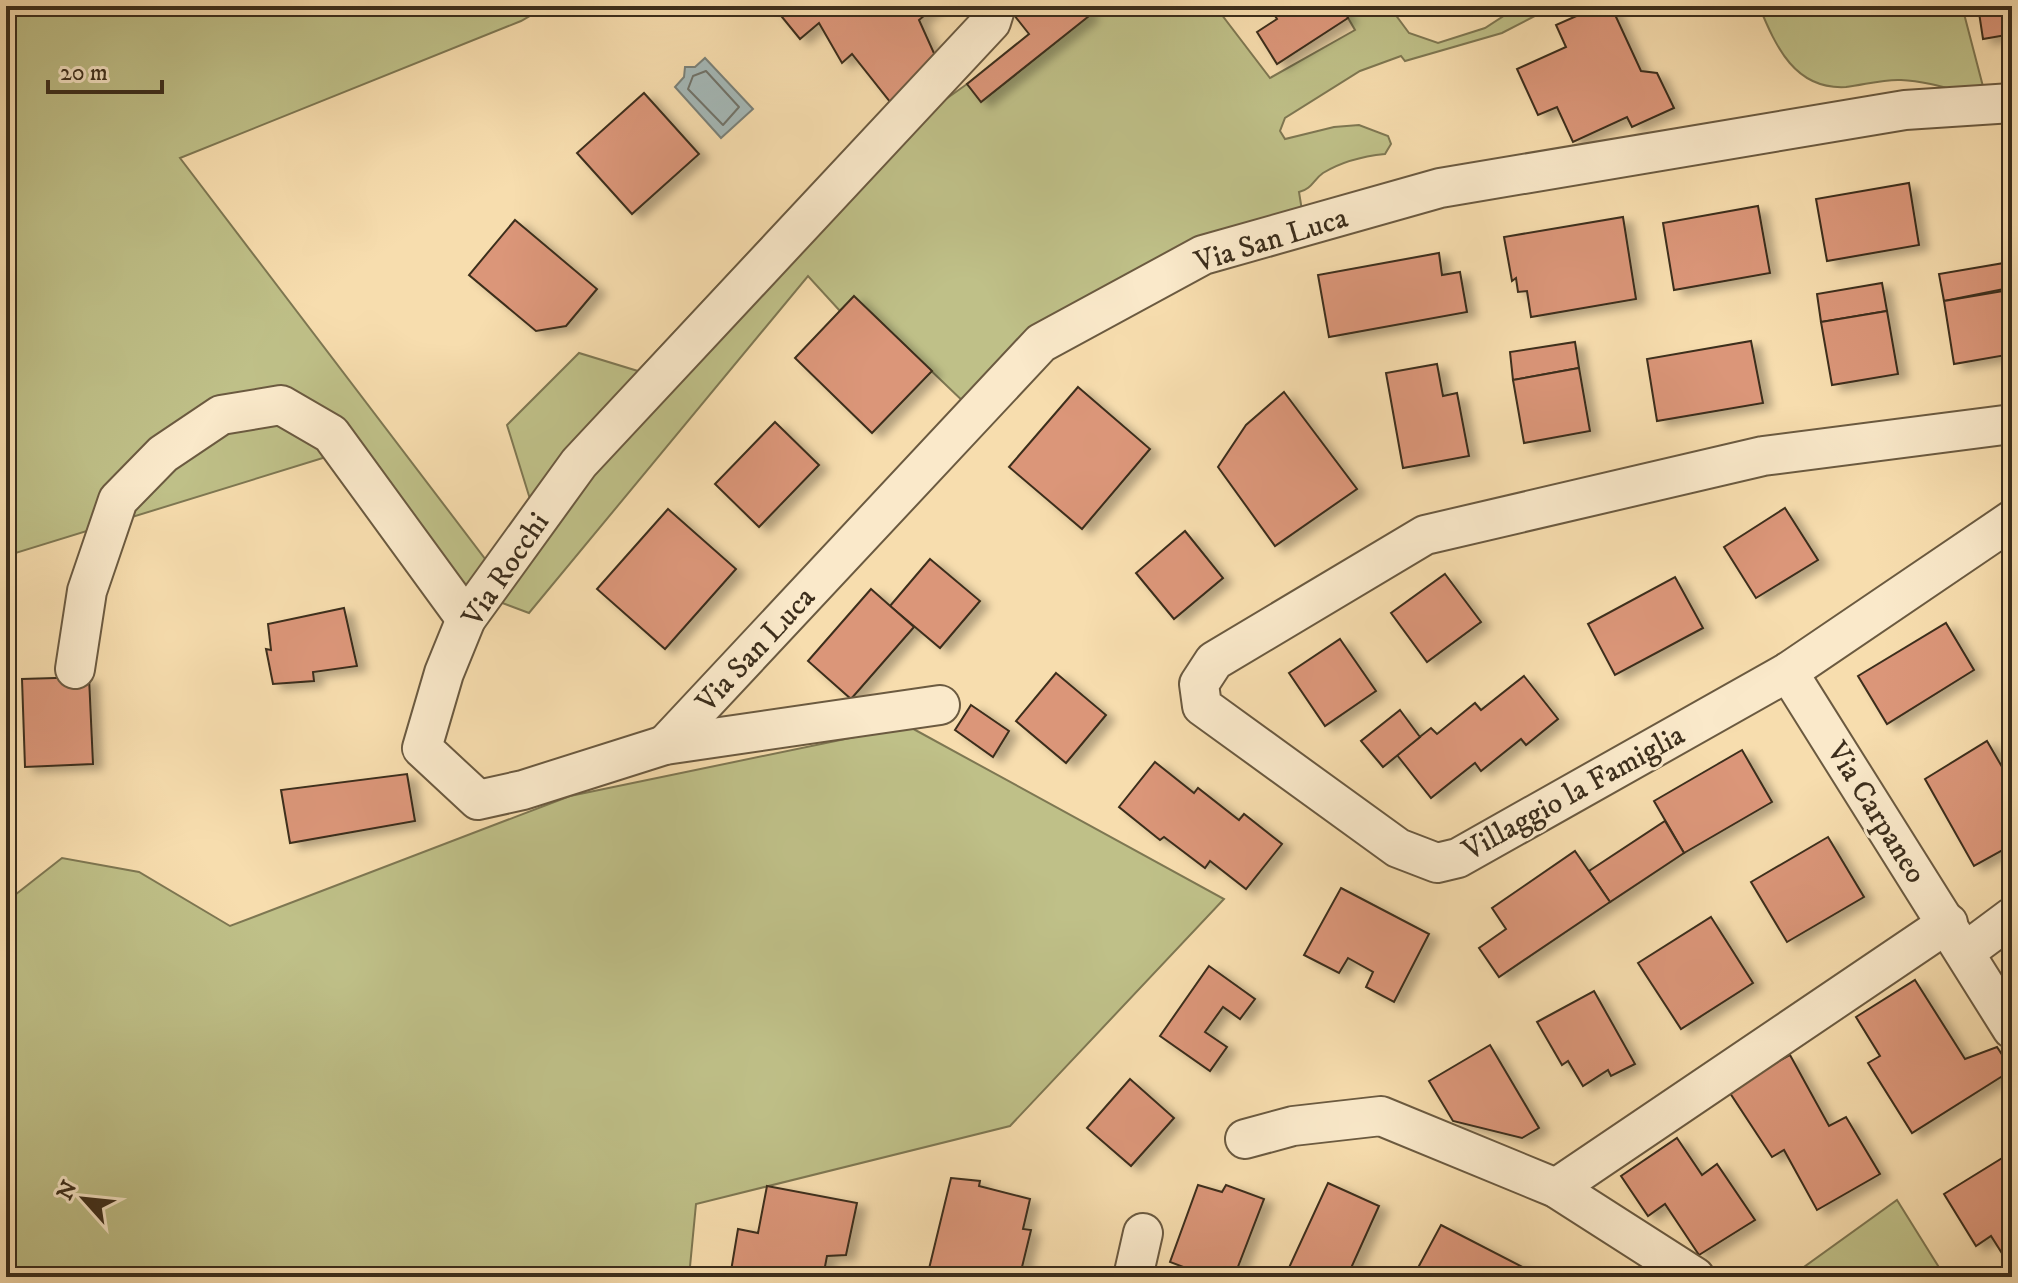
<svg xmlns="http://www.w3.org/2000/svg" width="2018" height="1283" font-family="'IM FELL DW Pica',serif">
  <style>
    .green { fill: #bfc088; stroke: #7e7752; stroke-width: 2 }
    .water { fill: #a4b8b7; stroke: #7a8179; stroke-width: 2 }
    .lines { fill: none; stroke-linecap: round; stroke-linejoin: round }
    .shore { stroke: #70736a; stroke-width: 2 }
    .building { fill: #db9679; stroke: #3c2e1c; stroke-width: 2; filter: url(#shadow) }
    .minor-casing { stroke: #6b5a40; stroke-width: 42 }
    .minor { stroke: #fae9ca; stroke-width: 38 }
    .labels { text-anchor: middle; stroke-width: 6; stroke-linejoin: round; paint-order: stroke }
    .street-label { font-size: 30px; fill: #3c2e1c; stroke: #fae9ca }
  </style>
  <defs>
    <filter id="shadow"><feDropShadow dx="9" dy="5" stdDeviation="4" flood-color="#0004"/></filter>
  </defs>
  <rect width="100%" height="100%" fill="#f7ddae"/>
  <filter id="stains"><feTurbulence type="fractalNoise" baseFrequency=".0025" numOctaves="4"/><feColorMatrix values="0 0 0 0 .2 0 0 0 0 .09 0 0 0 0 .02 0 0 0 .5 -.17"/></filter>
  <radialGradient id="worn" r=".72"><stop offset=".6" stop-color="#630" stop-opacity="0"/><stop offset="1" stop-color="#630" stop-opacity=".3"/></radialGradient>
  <g class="green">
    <path d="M6,6H547L521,21L180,158L486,560L530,499L507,425L579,353L638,371L768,232L782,248L897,134L967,84L982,101L1089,16L1086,6H1215L1270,78L1355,30L1344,11L1351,6H1389L1409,33L1438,43L1485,28L1519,6H1554L1502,33L1405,61L1401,56L1360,71L1285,118L1280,131L1285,139L1334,127L1359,125L1388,136L1391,144L1385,154C1365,156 1341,162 1323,173C1313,180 1312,189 1299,192L1304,223L1253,239L969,407L854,297L840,311L808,276L529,613L460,587L352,449L6,556Z"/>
    <path d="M1759,6H1962L1986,98C1959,92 1929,81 1901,80C1883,79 1864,85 1846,87C1795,90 1776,47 1759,6Z"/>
    <polygon points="908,726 1224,899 1010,1126 696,1204 689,1277 6,1277 6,902 62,858 139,872 230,926 570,796"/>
    <polygon points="1897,1200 1945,1277 1790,1277"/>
  </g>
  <polygon class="water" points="705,58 753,109 721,138 675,87 684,77 685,67 695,67"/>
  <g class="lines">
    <polygon class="shore" points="706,71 739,107 723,125 688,89 693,76"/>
  </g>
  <g class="building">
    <polygon points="773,6 936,6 919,20 942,71 895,108 852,54 842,63 819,23 800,39"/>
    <polygon points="1007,6 1086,6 1089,16 981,102 967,84 1029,34"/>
    <polygon points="1269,6 1341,6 1348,18 1277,64 1257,32 1277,19"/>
    <polygon points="1599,6 1611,6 1641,71 1657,73 1674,108 1632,127 1627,117 1573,142 1557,107 1538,115 1517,69 1566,47 1556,25"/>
    <polygon points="1978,6 2012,6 2012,34 1983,39"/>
    <polygon points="644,93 699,154 632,214 577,153"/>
    <polygon points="2012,176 2012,219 2011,219 2004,180"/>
    <polygon points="1909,183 1919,245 1827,261 1816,199"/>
    <polygon points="1758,206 1770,273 1674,290 1663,223"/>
    <polygon points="1623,217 1636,299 1531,317 1527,291 1518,292 1516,278 1512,281 1504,237"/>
    <polygon points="515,220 597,289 566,326 536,331 469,275"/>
    <polygon points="1439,253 1442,275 1460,272 1467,312 1329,337 1318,275"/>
    <polygon points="2004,263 2009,288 1944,301 1939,274"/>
    <polygon points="1882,283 1887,311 1821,322 1817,294"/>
    <polygon points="2009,290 2012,354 1954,364 1944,301"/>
    <polygon points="854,296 932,371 872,433 795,358"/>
    <polygon points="1887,311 1898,374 1832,385 1821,322"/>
    <polygon points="1751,341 1763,403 1657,421 1647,359"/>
    <polygon points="1575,342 1579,368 1513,380 1510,352"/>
    <polygon points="1437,364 1443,396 1457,393 1469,456 1403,468 1386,373"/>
    <polygon points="1579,368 1590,431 1524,443 1513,380"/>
    <polygon points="1078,387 1150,449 1082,529 1009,467"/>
    <polygon points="1284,392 1357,489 1275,546 1218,467 1246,425"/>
    <polygon points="775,422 819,465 759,527 715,484"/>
    <polygon points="1785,508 1818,560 1756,598 1724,547"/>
    <polygon points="668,509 736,569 665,649 597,589"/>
    <polygon points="1185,531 1223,578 1174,619 1136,573"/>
    <polygon points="930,559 980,601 940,648 890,606"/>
    <polygon points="1445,574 1481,622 1427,662 1391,613"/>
    <polygon points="1675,577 1703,628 1615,675 1588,624"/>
    <polygon points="871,589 914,627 851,699 808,661"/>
    <polygon points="344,608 357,666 313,672 314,681 273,684 266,649 271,650 268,624"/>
    <polygon points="1946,623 1974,670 1887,724 1858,676"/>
    <polygon points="1340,639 1376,691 1325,726 1289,673"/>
    <polygon points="1056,673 1106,715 1066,763 1016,721"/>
    <polygon points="1524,676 1558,719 1526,745 1521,739 1481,771 1475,763 1431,798 1397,755 1431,728 1437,734 1475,703 1481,710"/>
    <polygon points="89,677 93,764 25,767 22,679"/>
    <polygon points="971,705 1009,731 993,757 955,730"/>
    <polygon points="1400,710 1420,737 1383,767 1361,741"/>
    <polygon points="1987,741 2012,784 2012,845 1974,866 1925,779"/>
    <polygon points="1742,750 1772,802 1684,853 1654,801"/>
    <polygon points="1155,762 1194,793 1198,788 1239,820 1244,814 1282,844 1246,889 1210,861 1205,868 1164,837 1160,840 1119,807"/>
    <polygon points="407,774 415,821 290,843 281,790"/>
    <polygon points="1665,821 1684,853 1610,902 1589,871"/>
    <polygon points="1828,837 1864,897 1787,942 1751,882"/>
    <polygon points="1575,851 1610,902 1499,977 1479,948 1506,929 1492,908"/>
    <polygon points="1341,888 1429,934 1394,1002 1366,987 1373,972 1348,958 1339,973 1304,955"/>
    <polygon points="1711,917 1753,983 1681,1029 1638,963"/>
    <polygon points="1209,966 1255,999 1240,1019 1223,1007 1205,1032 1227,1047 1210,1071 1160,1036"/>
    <polygon points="1915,980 1965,1059 1997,1047 2012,1070 1912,1133 1868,1063 1880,1056 1856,1017"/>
    <polygon points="1594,991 1635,1064 1611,1076 1608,1070 1583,1086 1568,1061 1562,1065 1537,1022"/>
    <polygon points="1490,1045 1539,1128 1522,1138 1453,1121 1429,1081"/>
    <polygon points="1790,1055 1829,1126 1846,1117 1880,1174 1817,1210 1784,1150 1772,1157 1728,1090"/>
    <polygon points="1130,1079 1174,1118 1131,1166 1087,1128"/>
    <polygon points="1677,1138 1702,1175 1717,1164 1755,1220 1699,1255 1665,1204 1648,1216 1621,1176"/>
    <polygon points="2012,1152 2012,1264 2010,1266 1991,1236 1976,1246 1944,1194"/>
    <polygon points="951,1178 980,1181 979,1186 1030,1199 1023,1229 1031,1230 1022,1267 1035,1271 1032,1277 927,1277"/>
    <polygon points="1328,1183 1379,1206 1347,1277 1298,1277 1287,1272"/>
    <polygon points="1198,1185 1222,1192 1226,1185 1264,1199 1234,1277 1210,1269 1207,1276 1170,1262"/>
    <polygon points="767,1186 857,1203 846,1255 827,1256 823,1277 730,1277 738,1229 758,1233"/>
    <polygon points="1441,1225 1542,1277 1413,1277"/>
  </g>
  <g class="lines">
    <g class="minor-casing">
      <g id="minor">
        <polyline points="2012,424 1763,456 1425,535 1214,661 1199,684 1202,706 1398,848 1437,863 1458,858 1788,672 2012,520"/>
        <polyline points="75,669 87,591 118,500 163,454 221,415 281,405 331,434 466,619"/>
        <polyline points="1788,672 2012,1029"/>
        <polyline points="940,705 665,745 523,790 478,800 422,748 444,673 466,619 579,463 991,22 996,6"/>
        <polyline points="665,745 1041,343 1203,255 1440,188 1905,110 2012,103"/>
        <polyline points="1965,952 2012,917"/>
        <polyline points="1245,1139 1293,1126 1381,1116 1556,1188 1695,1277"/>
        <polyline points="1556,1188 1948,923"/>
        <polyline points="1133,1277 1143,1233"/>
      </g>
    </g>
    <use href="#minor" class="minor"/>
  </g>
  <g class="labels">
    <g class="street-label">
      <text transform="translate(1271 239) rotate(-17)" y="10">Via San Luca</text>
      <text transform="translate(505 569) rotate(-56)" y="10">Via Rocchi</text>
      <text transform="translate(755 649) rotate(-47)" y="10">Via San Luca</text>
      <text transform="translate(1573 792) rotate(-29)" y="10">Villaggio la Famiglia</text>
      <text transform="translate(1877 812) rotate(58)" y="10">Via Carpaneo</text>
    </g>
  </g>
  <rect width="2018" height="1283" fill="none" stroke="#f7ddae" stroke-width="32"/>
  <rect x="8" y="8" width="2002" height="1267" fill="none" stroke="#3c2e1c" stroke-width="4"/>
  <rect x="16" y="16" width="1986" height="1251" fill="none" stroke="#3c2e1c" stroke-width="2"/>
  <g transform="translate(84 1199) rotate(297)" stroke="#fae9ca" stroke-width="6" paint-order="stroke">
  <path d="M0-6L14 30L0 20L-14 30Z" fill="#3c2e1c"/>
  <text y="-12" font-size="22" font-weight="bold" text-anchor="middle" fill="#3c2e1c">N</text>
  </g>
  <path d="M48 80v12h114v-12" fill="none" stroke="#3c2e1c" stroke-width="4"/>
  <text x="60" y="80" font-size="24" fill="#3c2e1c" stroke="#fae9ca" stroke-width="6" paint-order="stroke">20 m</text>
  <rect width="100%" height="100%" filter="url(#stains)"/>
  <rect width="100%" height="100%" fill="url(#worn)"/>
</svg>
